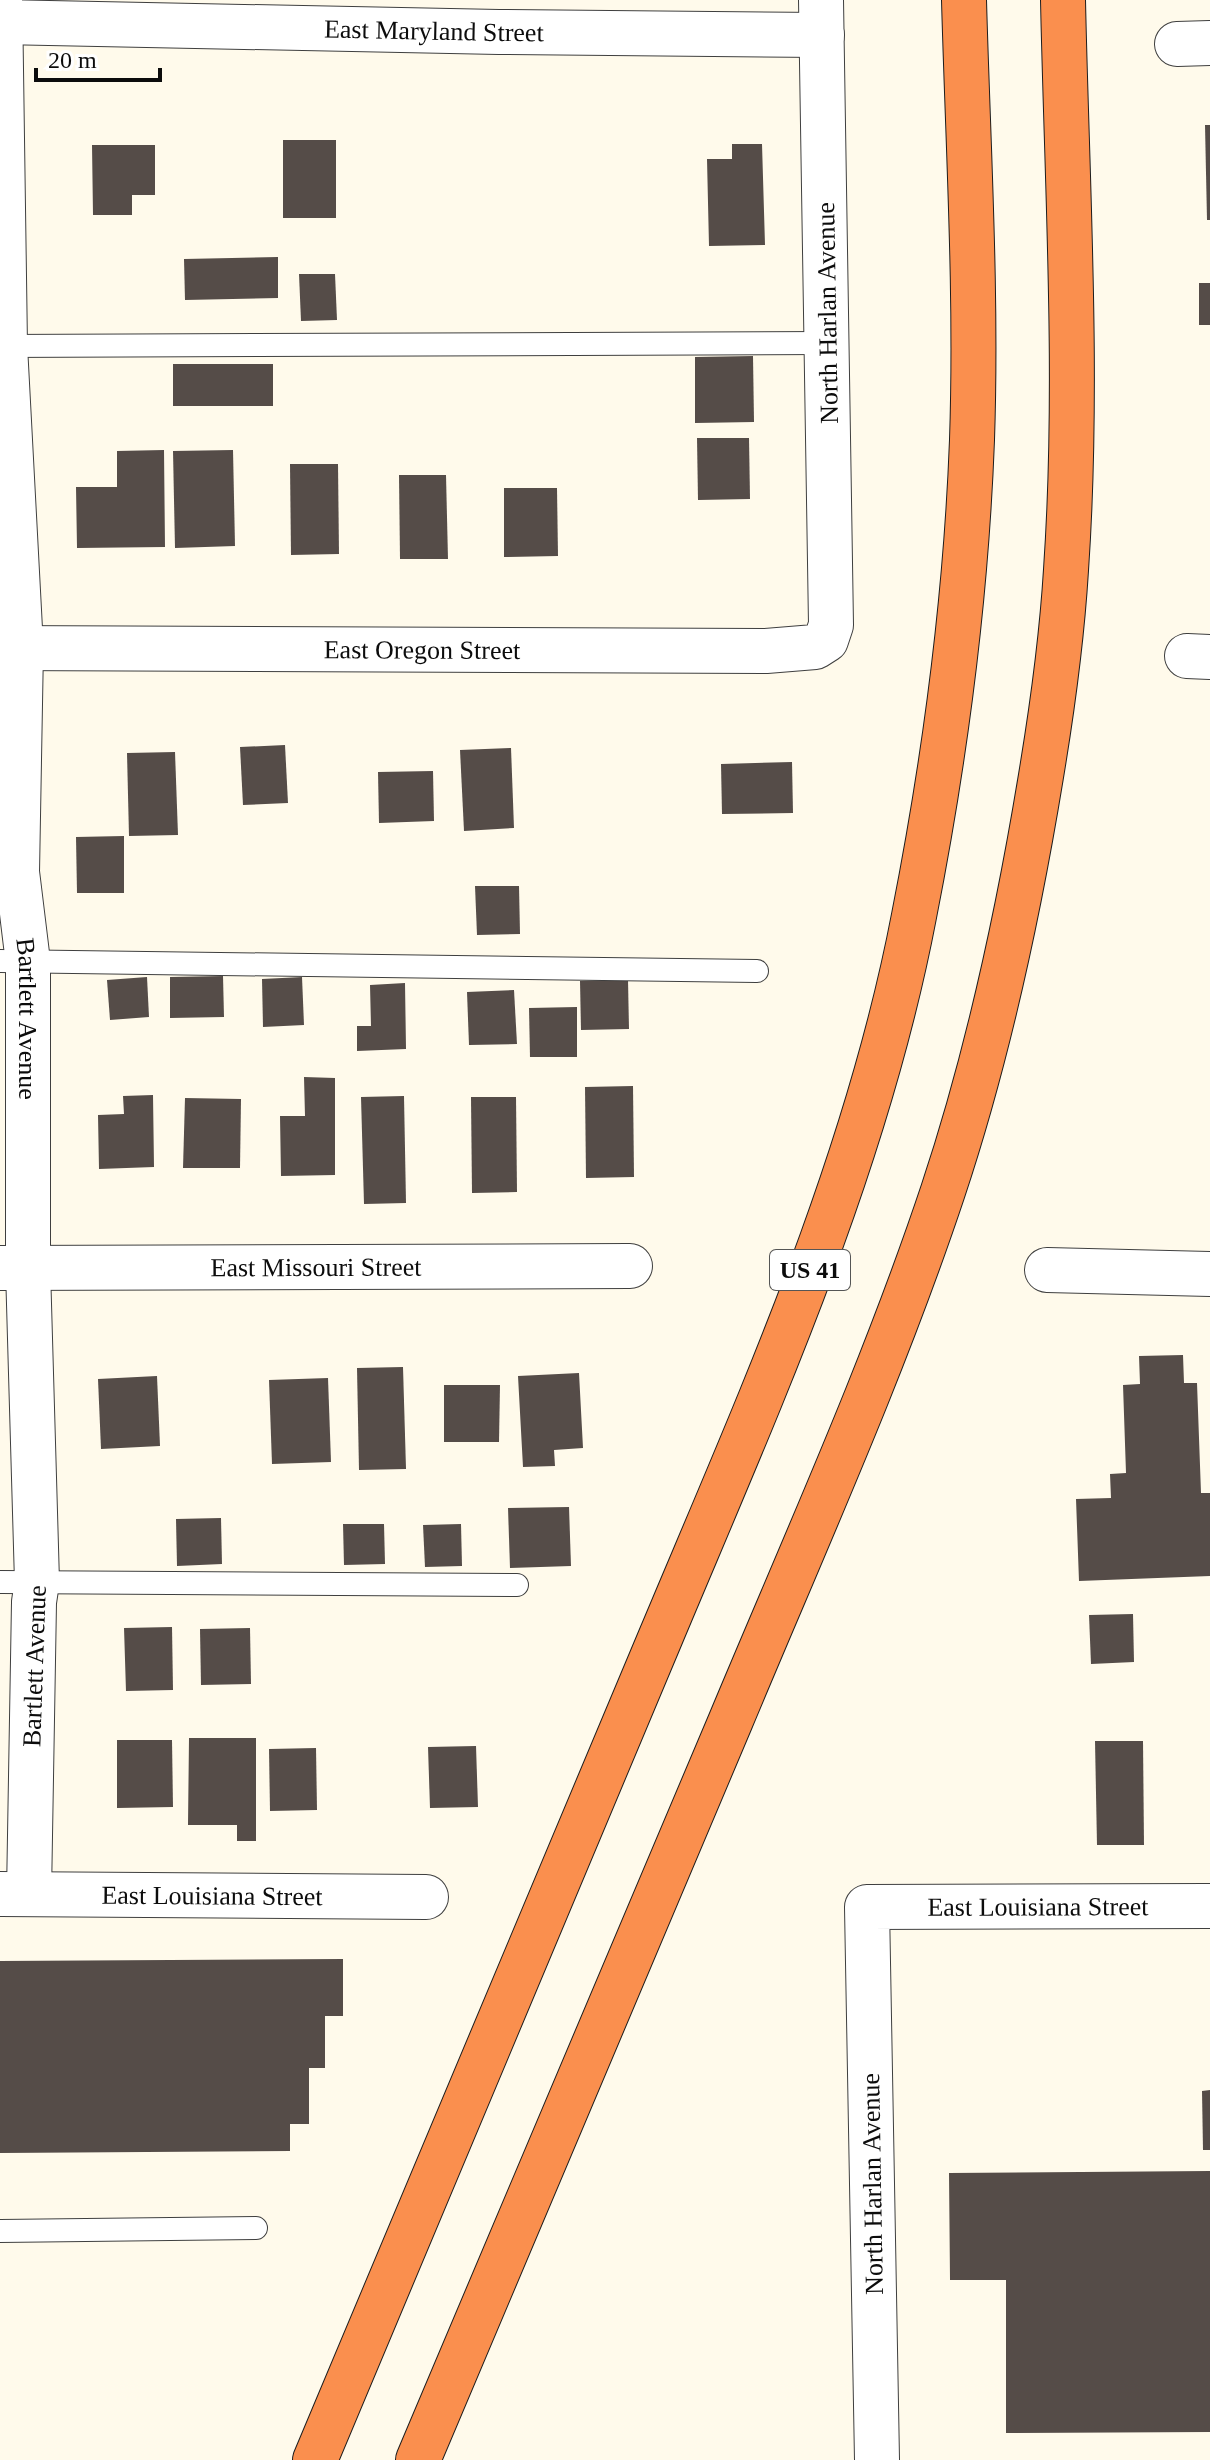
<svg xmlns="http://www.w3.org/2000/svg" width="1210" height="2460" font-family="Georgia,serif">
  <style>
    .building { fill: #554c48 }
    .lines { fill: none; stroke-linecap: round; stroke-linejoin: round }
    .lane-casing { stroke: #3f3f3f; stroke-width: 24 }
    .street-casing { stroke: #3f3f3f; stroke-width: 46 }
    .highway-casing { stroke: #1d1d1d; stroke-width: 46 }
    .lane { stroke: #fff; stroke-width: 22 }
    .street { stroke: #fff; stroke-width: 44 }
    .highway { stroke: #fa8f4e; stroke-width: 44 }
    .labels { text-anchor: middle; stroke-width: 8; stroke-linejoin: round; paint-order: stroke }
    .shield { fill: #fff; stroke: #555; stroke-width: 2 }
    .shield-label { font-size: 24px; font-weight: bold; fill: #0c0c0c }
    .street-label { font-size: 26px; fill: #0c0c0c; stroke: #fff }
  </style>
  <rect width="100%" height="100%" fill="#fffaeb"/>
  <g class="building">
    <polygon points="1205,125 1210,125 1210,220 1207,220"/>
    <rect x="283" y="140" width="53" height="78"/>
    <polygon points="732,144 762,144 765,245 709,246 707,159 732,159"/>
    <polygon points="92,145 155,145 155,195 132,195 132,215 93,215"/>
    <polygon points="278,257 278,298 185,300 184,259"/>
    <polygon points="299,274 335,274 337,320 301,321"/>
    <rect x="1199" y="283" width="11" height="42"/>
    <polygon points="753,356 754,422 695,423 695,357"/>
    <rect x="173" y="364" width="100" height="42"/>
    <polygon points="697,438 749,438 750,499 698,500"/>
    <polygon points="164,450 165,547 77,548 76,487 117,487 117,451"/>
    <polygon points="233,450 235,546 175,548 173,451"/>
    <polygon points="290,464 338,464 339,554 291,555"/>
    <polygon points="399,475 446,475 448,559 400,559"/>
    <polygon points="504,488 557,488 558,556 504,557"/>
    <polygon points="285,745 288,803 243,805 240,747"/>
    <polygon points="511,748 514,828 464,831 460,750"/>
    <polygon points="175,752 178,835 129,836 127,753"/>
    <polygon points="792,762 793,813 722,814 721,764"/>
    <polygon points="433,771 434,821 379,823 378,772"/>
    <polygon points="124,836 124,893 77,893 76,837"/>
    <polygon points="475,886 519,886 520,934 477,935"/>
    <polygon points="223,976 224,1017 170,1018 170,977"/>
    <polygon points="147,977 149,1017 110,1020 107,980"/>
    <polygon points="302,977 304,1025 263,1027 262,979"/>
    <polygon points="628,980 629,1029 581,1030 580,981"/>
    <polygon points="405,983 406,1049 357,1051 357,1026 371,1026 370,985"/>
    <polygon points="514,990 517,1044 469,1045 467,992"/>
    <polygon points="577,1007 577,1057 530,1057 529,1008"/>
    <polygon points="304,1077 335,1078 335,1175 281,1176 280,1116 305,1116"/>
    <polygon points="633,1086 634,1177 586,1178 585,1087"/>
    <polygon points="153,1095 154,1167 99,1169 98,1115 124,1114 123,1096"/>
    <polygon points="404,1096 406,1203 364,1204 361,1097"/>
    <polygon points="471,1097 516,1097 517,1192 472,1193"/>
    <polygon points="185,1098 241,1099 240,1168 183,1168"/>
    <polygon points="1183,1355 1184,1383 1197,1383 1201,1493 1210,1493 1210,1576 1079,1581 1076,1499 1111,1498 1110,1474 1126,1473 1123,1385 1140,1384 1139,1356"/>
    <polygon points="403,1367 406,1469 359,1470 357,1368"/>
    <polygon points="579,1373 583,1448 554,1450 555,1466 523,1467 518,1376"/>
    <polygon points="157,1376 160,1446 101,1449 98,1379"/>
    <polygon points="328,1378 331,1462 272,1464 269,1380"/>
    <polygon points="444,1385 500,1385 499,1442 444,1442"/>
    <polygon points="569,1507 571,1566 510,1568 508,1508"/>
    <polygon points="221,1518 222,1564 177,1566 176,1519"/>
    <polygon points="343,1524 384,1524 385,1564 344,1565"/>
    <polygon points="461,1524 462,1566 425,1567 423,1525"/>
    <polygon points="1133,1614 1134,1662 1091,1664 1089,1615"/>
    <polygon points="172,1627 173,1690 126,1691 124,1628"/>
    <polygon points="250,1628 251,1684 201,1685 200,1629"/>
    <polygon points="189,1738 256,1738 256,1841 237,1841 237,1825 188,1825"/>
    <polygon points="117,1740 172,1740 173,1807 117,1808"/>
    <polygon points="1095,1741 1143,1741 1144,1845 1097,1845"/>
    <polygon points="476,1746 478,1807 430,1808 428,1747"/>
    <polygon points="316,1748 317,1810 270,1811 269,1749"/>
    <polygon points="343,1959 343,2016 325,2016 325,2068 309,2068 309,2124 290,2124 290,2151 0,2153 0,1961"/>
    <polygon points="1210,2090 1210,2150 1203,2150 1202,2091"/>
    <polygon points="1210,2171 1210,2432 1006,2433 1006,2280 950,2280 949,2173"/>
  </g>
  <g class="lines">
    <g class="lane-casing">
      <g id="lane">
        <polyline points="0,346 828,343"/>
        <polyline points="0,961 757,971"/>
        <polyline points="0,1582 517,1585"/>
        <polyline points="0,2231 256,2228"/>
      </g>
    </g>
    <g class="street-casing">
      <g id="street">
        <path id="s1" d="M0,0L5,346L21,648L17,872L28,962V1269L37,1582L34,1602L29,1894"/>
        <path id="s2" d="M0,22L499,32L822,35"/>
        <polyline points="1177,44 1210,43"/>
        <path id="s3" d="M0,648L766,651L815,647L826,640L831,625L821,0"/>
        <polyline points="1187,656 1210,657"/>
        <path id="s4" d="M0,1268L630,1266"/>
        <polyline points="1047,1270 1210,1274"/>
        <path id="s5" d="M0,1894L426,1897"/>
        <path id="s6" d="M877,2460L867,1907L1210,1906"/>
      </g>
    </g>
    <g class="highway-casing">
      <g id="highway">
        <path d="M315,2460C430,2185 545,1910 661,1636C759,1402 866,1167 914,916C945,759 966,600 972,440C977,294 968,146 964,0"/>
        <path d="M418,2460C523,2214 627,1967 731,1720C804,1545 883,1371 943,1191C988,1056 1018,916 1041,776C1052,710 1062,636 1066,570C1079,381 1067,189 1063,0"/>
      </g>
    </g>
    <use href="#lane" class="lane"/>
    <use href="#street" class="street"/>
    <use href="#highway" class="highway"/>
  </g>
  <g class="labels">
    <rect class="shield" x="770" y="1250" width="80" height="40" rx="6"/>
    <g class="shield-label">
      <text x="810" y="1278">US 41</text>
    </g>
    <g class="street-label">
      <text dy="9" stroke="none"><textPath href="#s2" startOffset="434">East Maryland Street</textPath></text>
      <text transform="translate(827 313) rotate(-91)" y="9">North Harlan Avenue</text>
      <text dy="9" stroke="none"><textPath href="#s3" startOffset="422">East Oregon Street</textPath></text>
      <text dy="9" stroke="none"><textPath href="#s1" startOffset="1020">Bartlett Avenue</textPath></text>
      <text dy="9" stroke="none"><textPath href="#s4" startOffset="316">East Missouri Street</textPath></text>
      <text transform="translate(34 1666) rotate(-88)" y="9">Bartlett Avenue</text>
      <text dy="9" stroke="none"><textPath href="#s5" startOffset="212">East Louisiana Street</textPath></text>
      <text dy="9" stroke="none"><textPath href="#s6" startOffset="724">East Louisiana Street</textPath></text>
      <text transform="translate(872 2184) rotate(-91)" y="9">North Harlan Avenue</text>
    </g>
  </g>
  <path d="M36 68v12h124v-12" fill="none" stroke="#0c0c0c" stroke-width="4"/>
  <text x="48" y="68" font-size="24" fill="#0c0c0c" stroke="#ffffff" stroke-width="6" paint-order="stroke">20 m</text>
</svg>
